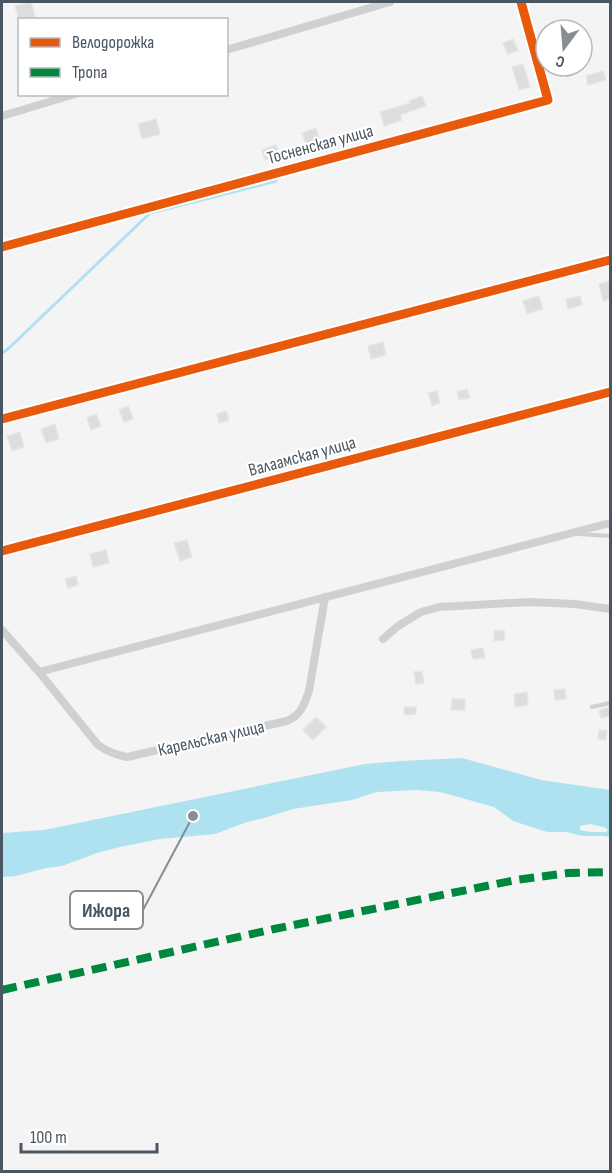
<svg xmlns="http://www.w3.org/2000/svg" width="612" height="1173" font-family="'Sofia Sans Condensed',sans-serif">
  <style>
    .water { fill: #aee2f0; fill-rule: evenodd }
    .lines { fill: none; stroke-linecap: round; stroke-linejoin: round }
    .stream { stroke: #aee2f0; stroke-width: 3 }
    .building { fill: #ddddde; stroke: #e5e6e7; stroke-width: 1.5 }
    .lane { stroke: #ced0d2; stroke-width: 4 }
    .street { stroke: #ced0d2; stroke-width: 8 }
    .quiet { stroke: #00873e; stroke-width: 8; stroke-dasharray: 15 8; stroke-linecap: butt }
    .cycleway-casing { stroke: #fff; stroke-width: 13 }
    .cycleway { stroke: #e8590c; stroke-width: 9 }
    .labels { text-anchor: middle; stroke-width: 4.5; stroke-linejoin: round; paint-order: stroke }
    .street-label { font-size: 18px; fill: #4a5661; stroke: #fff }
    .leader { fill: none; stroke: #868d94; stroke-width: 2 }
    .callout-dot { fill: #868d94; stroke: #fff; stroke-width: 2 }
    .callout { fill: #fff; stroke: #868d94; stroke-width: 2 }
    .callout-label { font-size: 20px; text-anchor: middle; font-weight: bold; fill: #4a5661 }
  </style>
  <rect width="100%" height="100%" fill="#f4f4f4"/>
  <path class="water" d="M462,758L541,780L610,790V837L604,836H582L567,832H547L513,821L494,807L440,792L417,790L377,792L352,800L293,809L264,818L247,822L215,834L160,839L120,847L97,853L62,866L46,868L16,876L2,877V833L44,830L365,764L401,761ZM590,824L604,827L608,830L606,832H591L580,830V826Z"/>
  <g class="lines">
    <polyline class="stream" points="2,353 8,349 150,213 276,181"/>
  </g>
  <g class="building">
    <polygon points="31,2 36,20 19,20 15,6"/>
    <polygon points="513,39 518,50 508,54 503,43"/>
    <polygon points="523,64 530,87 519,90 512,67"/>
    <polygon points="603,71 606,80 588,85 586,76"/>
    <polygon points="422,96 426,106 400,115 402,120 384,126 380,112 410,103 409,101"/>
    <polygon points="156,119 160,134 142,139 138,124"/>
    <polygon points="316,128 320,142 307,147 302,133"/>
    <polygon points="276,145 280,155 265,160 262,150"/>
    <polygon points="610,281 610,299 603,301 599,284"/>
    <polygon points="539,296 543,309 527,314 523,301"/>
    <polygon points="580,296 582,305 568,309 566,299"/>
    <polygon points="383,342 386,355 371,359 368,346"/>
    <polygon points="467,389 470,398 459,400 457,392"/>
    <polygon points="437,391 440,403 432,406 428,393"/>
    <polygon points="128,406 133,419 124,422 119,410"/>
    <polygon points="226,411 229,420 219,423 217,414"/>
    <polygon points="96,414 101,426 91,430 87,418"/>
    <polygon points="55,424 59,439 46,443 41,429"/>
    <polygon points="20,432 24,447 12,451 7,436"/>
    <polygon points="187,540 192,557 180,561 174,543"/>
    <polygon points="106,550 109,563 93,567 90,554"/>
    <polygon points="76,576 78,585 68,588 65,579"/>
    <polygon points="504,630 505,640 494,641 494,631"/>
    <polygon points="483,648 485,658 473,659 471,650"/>
    <polygon points="422,671 424,683 416,684 414,672"/>
    <polygon points="565,689 566,699 555,700 554,690"/>
    <polygon points="527,692 528,705 515,707 514,694"/>
    <polygon points="452,699 465,699 465,710 451,710"/>
    <polygon points="404,707 416,707 416,714 405,715"/>
    <polygon points="610,707 610,716 601,718 599,710"/>
    <polygon points="316,717 326,727 313,740 303,730"/>
    <polygon points="599,730 607,731 606,740 598,739"/>
  </g>
  <g class="lines">
    <g class="lane">
      <polyline points="578,534 610,536"/>
      <polyline points="592,707 610,703"/>
    </g>
    <g class="street">
      <polyline points="226,50 390,2"/>
      <polyline points="2,116 75,94"/>
      <polyline points="2,247 548,100 521,2"/>
      <polyline points="2,419 610,260"/>
      <polyline points="2,551 610,392"/>
      <path d="M2,630L39,672L98,745C108,752 115,755 127,757L287,721C301,715 304,705 309,691L325,597"/>
      <polyline points="383,639 398,626 421,612 439,607 529,602 575,604 610,609"/>
      <polyline points="39,672 610,523"/>
    </g>
    <polyline class="quiet" points="2,990 274,929 516,880 568,873 610,872"/>
    <g class="cycleway-casing">
      <g id="cycleway">
        <polyline points="2,247 548,100 521,2"/>
        <polyline points="2,419 610,260"/>
        <polyline points="2,551 610,392"/>
      </g>
    </g>
    <use href="#cycleway" class="cycleway"/>
  </g>
  <g class="labels">
    <g class="street-label">
      <text transform="translate(320 144) rotate(-15)" y="6">Тосненская улица</text>
      <text transform="translate(302 456) rotate(-15)" y="6">Валаамская улица</text>
      <text transform="translate(211 738) rotate(-13)" y="6">Карельская улица</text>
    </g>
  </g>
  <path class="leader" d="M193 816L143 910"/>
  <circle class="callout-dot" cx="193" cy="816" r="6"/>
  <rect class="callout" x="70" y="891" width="73" height="38" rx="6"/>
  <g class="callout-label">
    <text x="106" y="917">Ижора</text>
  </g>
  <rect width="612" height="1173" fill="none" stroke="#4a5661" stroke-width="6"/>
  <rect x="18" y="18" width="210" height="78" fill="#ffffff" stroke="#b7bbc0" stroke-width="1.5"/>
  <rect x="30" y="38" width="30" height="9" fill="#e8590c" stroke="#b7bbc0" stroke-width="1.5"/>
  <text x="72" y="48" font-size="18" fill="#4a5661">Велодорожка</text>
  <rect x="30" y="68" width="30" height="9" fill="#00873e" stroke="#b7bbc0" stroke-width="1.5"/>
  <text x="72" y="78" font-size="18" fill="#4a5661">Тропа</text>
  <g transform="translate(564 48) rotate(196)"><circle r="28" fill="#ffffff" stroke="#b7bbc0" stroke-width="1.5"/>
  <path d="M0-4.5L10 22L0 15L-10 22Z" fill="#868d94"/>
  <text y="-9" font-size="16" font-weight="bold" text-anchor="middle" fill="#4a5661">С</text>
  </g>
  <path d="M21 1143v9h136v-9" fill="none" stroke="#4a5661" stroke-width="3"/>
  <text x="30" y="1143" font-size="18" fill="#4a5661" stroke="#ffffff" stroke-width="4.5" paint-order="stroke">100 m</text>
</svg>
